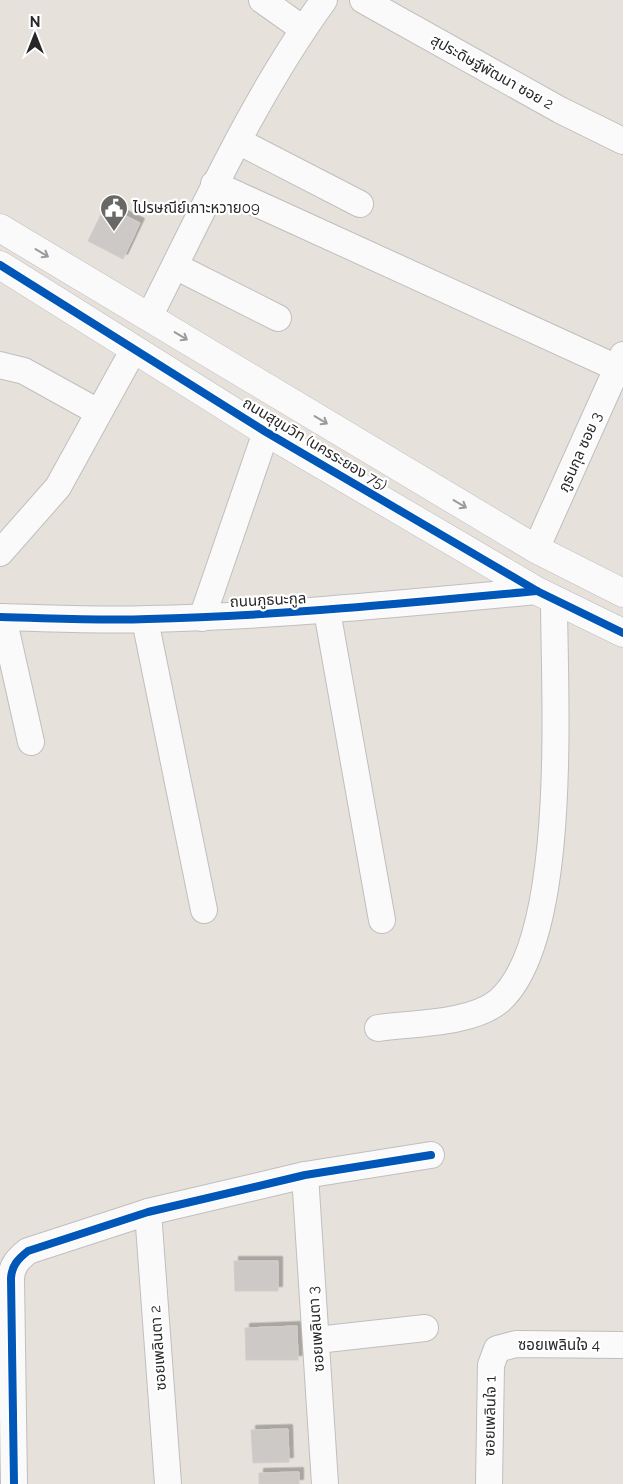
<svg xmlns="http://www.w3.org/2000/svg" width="623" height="1484" font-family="Raleway,'Noto Sans Thai',sans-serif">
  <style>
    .building { fill: #cdc9c6; stroke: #d2cdc8; filter: url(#shadow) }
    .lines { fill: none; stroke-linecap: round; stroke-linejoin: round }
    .minor-casing { stroke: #c0bebe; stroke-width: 28 }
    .tertiary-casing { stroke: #c0bebe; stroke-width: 29 }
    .minor { stroke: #fbfafa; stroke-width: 26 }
    .tertiary { stroke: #fbfafa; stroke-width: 28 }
    .cycleway-casing { stroke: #fff; stroke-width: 11 }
    .cycleway { stroke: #0057b8; stroke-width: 8 }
    .oneway { stroke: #9c9b9b }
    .labels { text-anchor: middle; stroke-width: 4.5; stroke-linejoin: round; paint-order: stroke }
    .street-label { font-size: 15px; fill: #272727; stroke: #fff }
    .poi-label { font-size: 15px; fill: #272727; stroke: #fff; text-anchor: start }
  </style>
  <defs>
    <filter id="shadow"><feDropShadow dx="4.5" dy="-4.5" stdDeviation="0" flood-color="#0004"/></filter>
  </defs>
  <rect width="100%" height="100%" fill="#e7e1dc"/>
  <g class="building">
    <polygon points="105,206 140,223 123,259 88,241"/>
    <polygon points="234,1261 278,1261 278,1291 235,1291"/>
    <polygon points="297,1326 298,1360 246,1360 245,1328"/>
    <polygon points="288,1429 289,1462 253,1463 251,1430"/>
    <polygon points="299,1472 299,1484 259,1484 259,1473"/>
  </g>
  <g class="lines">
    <g class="minor-casing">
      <g id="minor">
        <polyline points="262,0 303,29"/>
        <polyline points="363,0 560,110 623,141"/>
        <polyline points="238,141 360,204"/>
        <polyline points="214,184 617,368"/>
        <polyline points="175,266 278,318"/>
        <path d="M149,317C204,209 253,98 324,0"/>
        <polyline points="0,365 24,371 98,412"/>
        <polyline points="536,549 623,355"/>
        <polyline points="0,553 58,487 134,349"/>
        <polyline points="327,611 382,920"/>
        <path d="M0,617C49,618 99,621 148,619C278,616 407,603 537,591"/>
        <polyline points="3,617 31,742"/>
        <polyline points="202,618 266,432"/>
        <polyline points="145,620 204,910"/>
        <path d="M378,1028C414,1023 471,1024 499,1001C570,939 554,691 554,599"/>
        <polyline points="305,1175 325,1484"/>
        <polyline points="148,1212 168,1484"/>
        <polyline points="317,1340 425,1328"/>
        <path d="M14,1484L11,1278C12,1265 18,1259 28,1251L148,1212L305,1175L431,1155"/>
        <polyline points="489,1484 491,1365 497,1349 516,1344 623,1345"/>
      </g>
    </g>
    <g class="tertiary-casing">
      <g id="tertiary">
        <polyline points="0,228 536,549 623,593"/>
        <polyline points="0,265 266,432 537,591 623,633"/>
      </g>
    </g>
    <use href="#minor" class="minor"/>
    <use href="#tertiary" class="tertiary"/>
    <g class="cycleway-casing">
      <g id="cycleway">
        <polyline points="0,265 266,432 537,591 623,633"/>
        <path d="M0,617C49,618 99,621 148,619C278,616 407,603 537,591"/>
        <path d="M14,1484L11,1278C12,1265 18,1259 28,1251L148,1212L305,1175L431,1155"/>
      </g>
    </g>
    <use href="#cycleway" class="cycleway"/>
  </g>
  <defs><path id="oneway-shaft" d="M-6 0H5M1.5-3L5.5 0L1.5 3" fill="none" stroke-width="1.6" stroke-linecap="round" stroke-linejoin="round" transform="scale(1.25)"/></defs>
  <g class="oneway">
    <use href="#oneway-shaft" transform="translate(42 253) rotate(31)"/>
    <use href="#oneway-shaft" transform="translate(181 336) rotate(31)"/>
    <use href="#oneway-shaft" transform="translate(321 420) rotate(31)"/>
    <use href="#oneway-shaft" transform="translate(460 504) rotate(31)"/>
  </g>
  <defs>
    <g id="civic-pin" transform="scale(1.4375)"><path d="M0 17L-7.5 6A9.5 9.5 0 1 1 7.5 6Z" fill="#6a6866" stroke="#fff"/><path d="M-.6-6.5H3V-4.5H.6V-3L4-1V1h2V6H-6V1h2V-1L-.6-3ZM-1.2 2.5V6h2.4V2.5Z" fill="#fff"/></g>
  </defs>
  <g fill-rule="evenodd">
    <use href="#civic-pin" x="114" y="208"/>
  </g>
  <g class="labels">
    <g class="street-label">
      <text transform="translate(492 72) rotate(29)" y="5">สุประดิษฐ์พัฒนา ซอย 2</text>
      <text transform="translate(315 444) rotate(31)" y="5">ถนนสุขุมวิท (นครระยอง 75)</text>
      <text transform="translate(580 452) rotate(-66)" y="5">ภูธนกุล ซอย 3</text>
      <text transform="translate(268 600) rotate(-3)" y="5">ถนนภูธนะกูล</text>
      <text transform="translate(316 1329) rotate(-94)" y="5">ซอยเพลินตา 3</text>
      <text x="559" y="1350">ซอยเพลินใจ 4</text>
      <text transform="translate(158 1348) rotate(-94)" y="5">ซอยเพลินตา 2</text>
      <text transform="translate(490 1416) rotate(-89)" y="5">ซอยเพลินใจ 1</text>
    </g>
    <g class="poi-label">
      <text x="133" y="213">ไปรษณีย์เกาะหวาย09</text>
    </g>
  </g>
  <g transform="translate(35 35)" stroke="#ffffff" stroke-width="4" paint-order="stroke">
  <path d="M0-4L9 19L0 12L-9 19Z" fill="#272727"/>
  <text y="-8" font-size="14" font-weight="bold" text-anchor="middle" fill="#272727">N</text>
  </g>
</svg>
